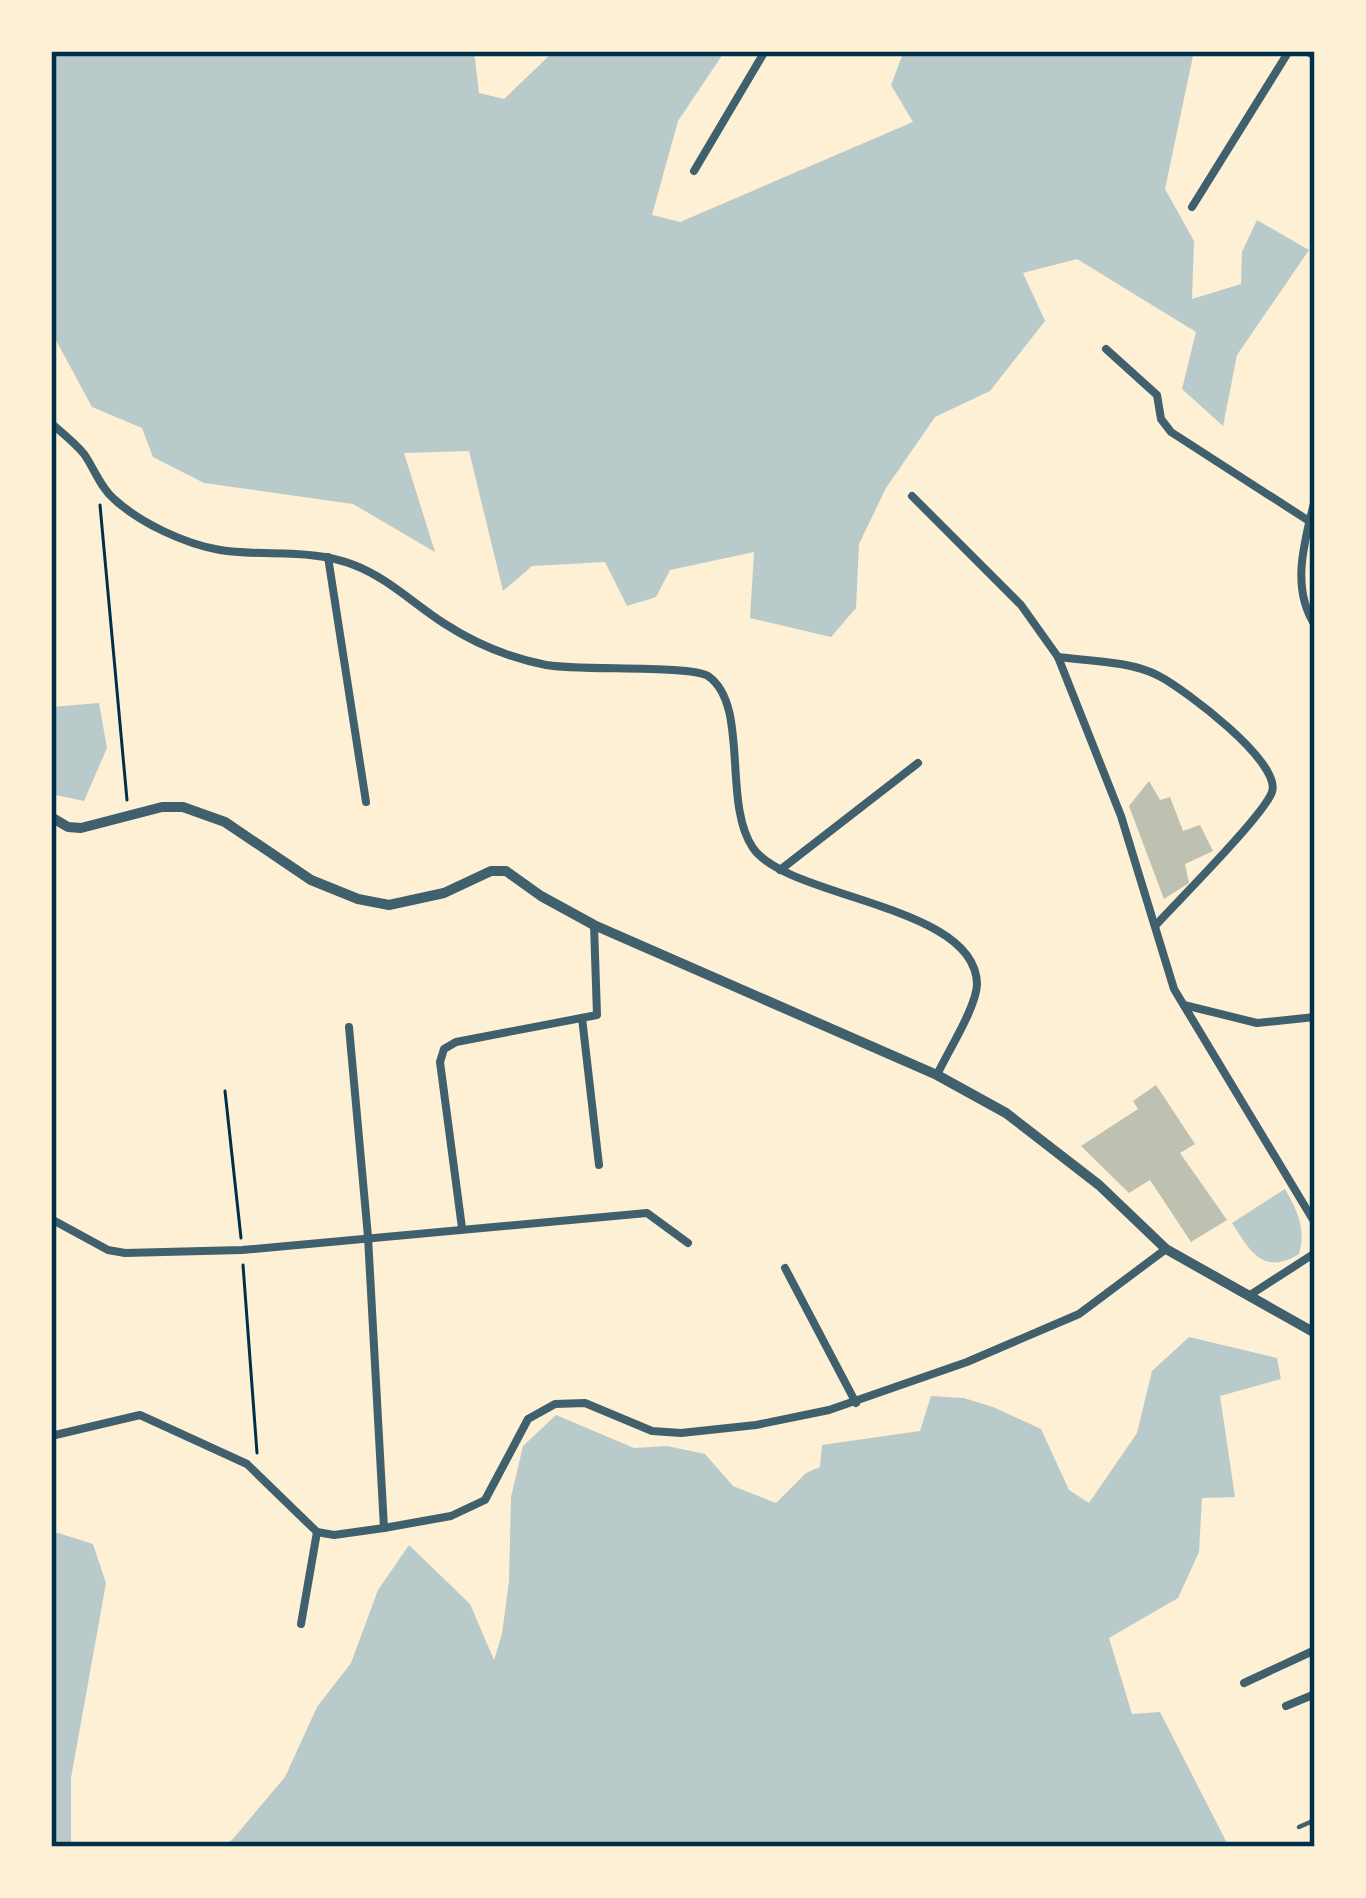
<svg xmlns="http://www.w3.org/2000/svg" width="1366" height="1898" font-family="'Golos Text',sans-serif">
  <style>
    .green { fill: #b9caca }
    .building { fill: #bec0b2 }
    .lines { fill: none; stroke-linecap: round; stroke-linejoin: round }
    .path { stroke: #003049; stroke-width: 3 }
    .service { stroke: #3f606c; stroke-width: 4.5 }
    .minor { stroke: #3f606c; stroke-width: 8 }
    .tertiary { stroke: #3f606c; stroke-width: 10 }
    .neatline { fill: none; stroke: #003049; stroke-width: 4.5 }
  </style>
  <rect width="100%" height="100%" fill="#fdf0d5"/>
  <g class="green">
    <polygon points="51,51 474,51 479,93 504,99 554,51 725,51 678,121 652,215 680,222 913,122 891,85 904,51 1194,51 1165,189 1194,241 1192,299 1241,284 1242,252 1257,220 1309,250 1237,355 1223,426 1182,389 1196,332 1077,259 1023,273 1045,321 990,391 935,417 886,488 859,544 856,608 831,637 750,618 754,552 670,570 656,597 627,606 605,562 532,566 503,591 469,451 404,453 435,552 353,504 204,483 153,457 142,428 92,407 51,331"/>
    <polygon points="99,703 107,748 84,801 51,794 51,707"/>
    <path d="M1285,1189C1298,1212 1306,1228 1299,1254C1263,1276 1250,1251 1232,1223Z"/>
    <polygon points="1189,1337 1277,1358 1281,1379 1220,1396 1235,1497 1202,1498 1199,1552 1178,1598 1109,1638 1132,1714 1160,1712 1229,1847 219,1847 232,1840 285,1777 317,1707 351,1663 378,1590 409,1545 470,1604 494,1660 502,1634 509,1581 511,1497 523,1446 556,1415 634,1448 667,1446 705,1454 733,1486 776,1503 806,1473 820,1467 822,1445 920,1431 931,1396 964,1398 993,1407 1041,1429 1069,1490 1089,1503 1137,1433 1152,1371"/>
    <polygon points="58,1533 93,1544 106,1583 71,1778 71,1847 51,1847 51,1534"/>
  </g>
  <g class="building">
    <polygon points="1149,781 1160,800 1170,797 1183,831 1200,825 1213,851 1185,864 1189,883 1164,899 1129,806"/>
    <polygon points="1156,1085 1195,1144 1180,1153 1227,1220 1191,1242 1150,1180 1129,1193 1081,1146 1138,1109 1133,1101"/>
  </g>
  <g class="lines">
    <g class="path">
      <polyline points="100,505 127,800"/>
      <polyline points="225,1091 241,1238"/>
      <polyline points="243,1265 257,1453"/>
    </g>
    <polyline class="service" points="1299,1827 1315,1820"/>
    <g class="minor">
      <polyline points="1306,51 1315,56"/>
      <polyline points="694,171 765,51"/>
      <polyline points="1192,207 1289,51"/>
      <polyline points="1106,349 1157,395 1161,419 1171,432 1309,521"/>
      <path d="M51,423C62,433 74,442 84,454C94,468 100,487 114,499C140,523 185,544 220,550C264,557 312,548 354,565C388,578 415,605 445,624C476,644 510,658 546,665C578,671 691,665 708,676C750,705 722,803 753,848C788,899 976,904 977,984C977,1006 947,1053 937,1075"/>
      <polyline points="912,496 1021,605 1058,657 1121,816 1174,989 1315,1223"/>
      <path d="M1315,499C1305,540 1290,587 1315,625"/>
      <polyline points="328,557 366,802"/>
      <path d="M1058,657C1089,661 1131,661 1159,676C1184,689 1282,762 1272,792C1264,815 1177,902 1156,925"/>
      <polyline points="780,870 918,763"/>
      <polyline points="1184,1005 1257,1023 1315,1017"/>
      <polyline points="582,1018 599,1165"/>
      <polyline points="349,1027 368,1237 384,1528"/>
      <polyline points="51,1219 108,1250 125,1253 242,1250 647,1213 688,1243"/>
      <polyline points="462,1228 440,1062 444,1049 456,1042 597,1015 594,925"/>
      <polyline points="785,1268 856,1403"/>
      <polyline points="1250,1295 1315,1253"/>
      <polyline points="51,1436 140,1415 247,1464 317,1532 334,1535 384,1528 451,1516 485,1500 528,1419 555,1404 585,1403 652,1431 681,1433 756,1425 829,1410 967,1362 1079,1314 1166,1249"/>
      <polyline points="301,1624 317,1532"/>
      <polyline points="1244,1683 1315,1650"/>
      <polyline points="1286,1706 1315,1694"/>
    </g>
    <polyline class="tertiary" points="51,817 68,827 81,828 162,807 183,807 225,822 311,880 358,899 389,905 444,893 491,871 506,871 541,896 594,925 937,1075 1006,1113 1099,1185 1166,1249 1315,1333"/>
  </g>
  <rect width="1366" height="1898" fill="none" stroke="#fdf0d5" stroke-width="108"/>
  <rect x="54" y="54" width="1258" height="1790" class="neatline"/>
</svg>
